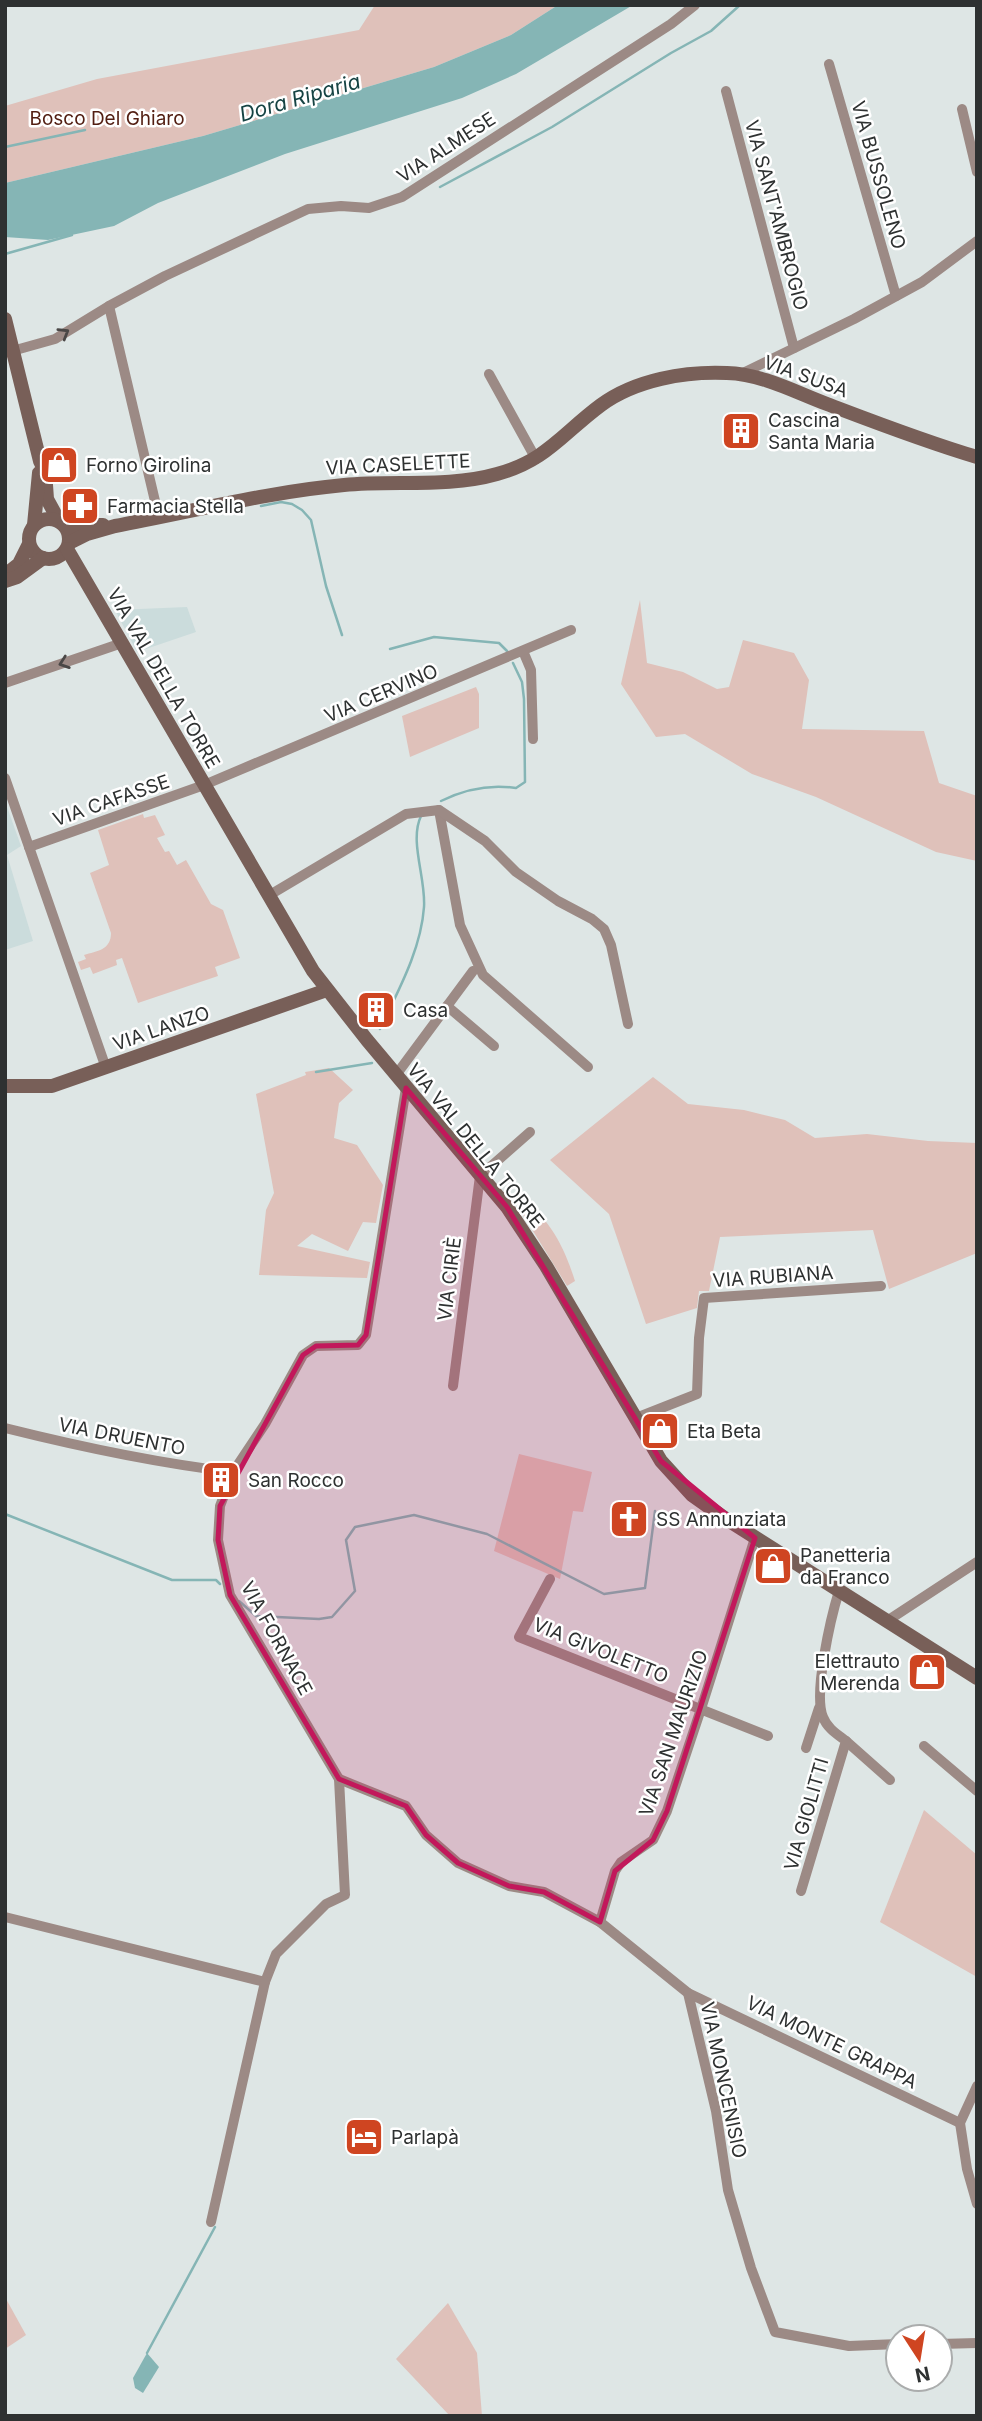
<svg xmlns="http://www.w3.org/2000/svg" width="982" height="2421" font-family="Inter,sans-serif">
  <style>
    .built { fill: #cbdcdc }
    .green { fill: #dfc1ba }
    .water { fill: #85b5b5 }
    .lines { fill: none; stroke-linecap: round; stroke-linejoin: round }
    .stream { stroke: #85b5b5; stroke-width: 2.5 }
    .street { stroke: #9c8a85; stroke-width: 10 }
    .secondary { stroke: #785f58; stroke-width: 14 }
    .oneway { stroke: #4a4746 }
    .marked { fill: #c2185b; fill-opacity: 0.2; stroke: #c2185b; stroke-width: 5; stroke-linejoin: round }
    .labels { text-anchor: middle; stroke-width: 5; stroke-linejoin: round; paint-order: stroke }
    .park-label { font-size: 19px; fill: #521e12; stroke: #fff }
    .street-label { font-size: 19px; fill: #2e3131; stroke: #fff }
    .poi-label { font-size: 19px; fill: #2e3131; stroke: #fff; text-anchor: start }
    .water-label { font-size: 21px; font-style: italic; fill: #164343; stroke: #fff }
  </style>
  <rect width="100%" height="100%" fill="#dee6e5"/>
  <g class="built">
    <polygon points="187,607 196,632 137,652 115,610"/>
    <polygon points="6,804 21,846 7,855 33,941 5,950"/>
  </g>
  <g class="green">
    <polygon points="375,5 558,5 511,35 434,67 203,136 5,183 5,106 97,79 359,30"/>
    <polygon points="640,600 647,663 683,672 717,689 729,687 743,640 794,653 809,680 802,729 924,731 939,783 977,796 977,861 936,852 816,797 752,774 685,734 656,737 621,684"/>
    <polygon points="476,687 479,694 479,728 410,757 402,716"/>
    <path d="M143,814L144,818L155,815L165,835L157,838L165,852L169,851L177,865L186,860L211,904L223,910L240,958L215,967L218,976L138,1003L122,958L116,960L117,965L93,974L90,967L81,970L78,962L86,959L84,955C97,951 111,950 111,933L90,873L109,865L98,830Z"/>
    <polygon points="329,1068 353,1090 339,1103 334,1138 357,1145 383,1185 376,1223 363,1222 348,1251 312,1234 297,1246 370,1262 367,1278 259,1275 266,1210 274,1193 256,1094 306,1075 305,1072"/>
    <polygon points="653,1077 688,1104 744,1110 785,1120 815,1138 867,1134 928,1141 977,1143 977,1253 889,1289 873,1230 720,1237 709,1291 699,1291 697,1308 646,1324 609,1214 550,1160"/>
    <path d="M519,1193C550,1222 562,1241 575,1281L567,1286L512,1197Z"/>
    <polygon points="519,1454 592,1472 583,1512 573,1511 560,1579 494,1551"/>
    <polygon points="924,1810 977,1855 977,1977 880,1922"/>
    <polygon points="5,2297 26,2335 5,2349"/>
    <polygon points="448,2303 477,2353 482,2416 450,2416 396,2359"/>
  </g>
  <g class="water">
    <polygon points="558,5 633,5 516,74 462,98 285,154 158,203 114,226 48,240 5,237 5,183 203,136 434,67 511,35"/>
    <polygon points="147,2353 159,2367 143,2393 135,2388 133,2378"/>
  </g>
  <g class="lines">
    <g class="stream">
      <polyline points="5,147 85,130"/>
      <polyline points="440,187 552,127 671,53 711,31 740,5"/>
      <polyline points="5,254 72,235"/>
      <polyline points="261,506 281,502 292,504 302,510 311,520 326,586 342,635"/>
      <polyline points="390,649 434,637 499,643 507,651"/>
      <path d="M441,801C465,789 490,784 516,788L525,782L524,699L522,682L513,663"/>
      <path d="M380,1029C398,991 421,950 424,907C426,878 409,841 421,816"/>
      <polyline points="316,1072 372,1063"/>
      <polyline points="5,1514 172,1580 216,1580 220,1584"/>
      <polyline points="239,1601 256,1616 319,1619 332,1617 355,1591 346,1540 355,1527 414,1515 487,1534 604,1594 645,1588 655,1511"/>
      <polyline points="147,2353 215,2227"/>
    </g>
    <g class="street">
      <polyline points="829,64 896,296"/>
      <polyline points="726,91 794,348"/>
      <polyline points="962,109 977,172"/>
      <polyline points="109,306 159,518"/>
      <polyline points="5,353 55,339 109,306 165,276 308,209 341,206 369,208 402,197 671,24 695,5"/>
      <polyline points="489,374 536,459"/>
      <polyline points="741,374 854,319 922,282 977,241"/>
      <polyline points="523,651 531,670 533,739"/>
      <polyline points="5,683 122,643"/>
      <polyline points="5,778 106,1068"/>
      <polyline points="439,810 460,925 483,975 588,1067"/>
      <polyline points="29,847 204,785 571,630"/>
      <polyline points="268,896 406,814 439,810 485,841 516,872 558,901 592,919 604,929 611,945 628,1024"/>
      <polyline points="447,1006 494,1046"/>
      <polyline points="396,1075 473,971"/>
      <polyline points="453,1386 480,1176 530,1132"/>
      <polyline points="636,1418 697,1394 699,1338 704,1298 881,1286"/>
      <path d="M5,1428C81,1447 156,1463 233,1472"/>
      <polyline points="550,1579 519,1637 768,1736"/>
      <polyline points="887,1621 977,1562"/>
      <polyline points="846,1741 890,1780"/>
      <polyline points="924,1746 977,1791"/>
      <polyline points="806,1748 819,1708"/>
      <polyline points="339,1779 406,1806 426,1835 458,1863 509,1886 544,1892 600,1922 688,1993 716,2111 728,2190 751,2268 775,2332 849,2346 898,2344"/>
      <path d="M801,1891L846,1741C837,1734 827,1728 823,1717C813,1694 831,1617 839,1591"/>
      <polyline points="5,1917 265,1982 276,1954 326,1904 345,1895 339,1779 230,1595 218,1540 220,1506 233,1472 265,1424 303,1355 316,1346 358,1345 366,1335 406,1088"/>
      <polyline points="600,1922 615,1871 621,1862 653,1840 667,1811 701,1709 755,1538"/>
      <polyline points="688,1993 960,2123"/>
      <polyline points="977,2086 960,2123 967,2169 977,2204"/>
      <polyline points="211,2222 265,1982"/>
      <polyline points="940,2344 977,2343"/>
    </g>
    <g class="secondary">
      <polyline points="5,319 40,461 45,471 47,499 59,521"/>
      <circle cx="49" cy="539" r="20"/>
      <polyline points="34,525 39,473"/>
      <polyline points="64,525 103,525"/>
      <path d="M69,543L87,534L115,526C191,512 267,492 344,485C394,480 448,488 497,474C546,461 563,433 601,405C635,380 685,371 727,373C762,374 795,392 827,404C877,423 926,442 977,457"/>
      <polyline points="67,549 313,971 367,1040 507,1207 546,1266 661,1461 692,1495 723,1517 977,1678"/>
      <polyline points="5,575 19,564 29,544"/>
      <polyline points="5,581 17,577 43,558"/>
      <polyline points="5,1086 52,1086 327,990"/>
    </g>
  </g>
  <defs><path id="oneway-chevron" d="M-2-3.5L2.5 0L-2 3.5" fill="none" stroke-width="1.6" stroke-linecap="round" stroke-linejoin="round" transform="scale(1.75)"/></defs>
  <g class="oneway">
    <use href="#oneway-chevron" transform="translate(64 333) rotate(-31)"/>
    <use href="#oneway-chevron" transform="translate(64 663) rotate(161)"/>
  </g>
  <path class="marked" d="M406,1088L507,1207L661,1461L755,1538L667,1811L653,1840L615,1871L600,1922L544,1892L509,1886L458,1863L426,1835L406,1806L339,1779L230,1595L218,1540L220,1506L303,1355L316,1346L358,1345L366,1335Z"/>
  <defs>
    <g id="building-square" transform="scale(2.0125)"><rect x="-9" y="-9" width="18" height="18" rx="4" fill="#cf4521" stroke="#fff"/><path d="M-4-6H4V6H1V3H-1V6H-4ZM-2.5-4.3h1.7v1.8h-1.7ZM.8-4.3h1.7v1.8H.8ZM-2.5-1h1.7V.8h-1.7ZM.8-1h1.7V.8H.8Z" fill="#fff"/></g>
    <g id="shop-square" transform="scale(2.0125)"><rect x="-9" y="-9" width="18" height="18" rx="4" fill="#cf4521" stroke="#fff"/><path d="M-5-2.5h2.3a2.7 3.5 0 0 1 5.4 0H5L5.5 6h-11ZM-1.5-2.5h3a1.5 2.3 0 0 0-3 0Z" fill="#fff"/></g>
    <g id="pharmacy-square" transform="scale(2.0125)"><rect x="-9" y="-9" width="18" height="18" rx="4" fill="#cf4521" stroke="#fff"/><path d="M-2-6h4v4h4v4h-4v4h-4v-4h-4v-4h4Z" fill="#fff"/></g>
    <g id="church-square" transform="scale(2.0125)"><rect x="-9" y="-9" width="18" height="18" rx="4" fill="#cf4521" stroke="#fff"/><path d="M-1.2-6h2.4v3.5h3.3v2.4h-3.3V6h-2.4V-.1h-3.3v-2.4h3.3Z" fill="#fff"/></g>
    <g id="hotel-square" transform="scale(2.0125)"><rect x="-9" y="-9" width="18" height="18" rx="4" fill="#cf4521" stroke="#fff"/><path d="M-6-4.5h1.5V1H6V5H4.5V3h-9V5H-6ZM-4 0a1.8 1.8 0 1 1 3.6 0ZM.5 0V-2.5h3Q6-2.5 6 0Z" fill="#fff"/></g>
  </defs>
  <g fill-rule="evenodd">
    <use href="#building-square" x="741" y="431"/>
    <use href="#shop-square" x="59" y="465"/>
    <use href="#pharmacy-square" x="80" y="506"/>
    <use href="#building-square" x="376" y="1010"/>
    <use href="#shop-square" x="660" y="1431"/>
    <use href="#building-square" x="221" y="1480"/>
    <use href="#church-square" x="629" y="1519"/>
    <use href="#shop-square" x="773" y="1566"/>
    <use href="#shop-square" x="927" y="1672"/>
    <use href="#hotel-square" x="364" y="2137"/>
  </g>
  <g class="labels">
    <g class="park-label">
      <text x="107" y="125">Bosco Del Ghiaro</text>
    </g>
    <g class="street-label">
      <text transform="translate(446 147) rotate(-33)" y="7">VIA ALMESE</text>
      <text transform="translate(879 175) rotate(74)" y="7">VIA BUSSOLENO</text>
      <text transform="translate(777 215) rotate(75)" y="7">VIA SANT'AMBROGIO</text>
      <text transform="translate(806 376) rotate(20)" y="7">VIA SUSA</text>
      <text transform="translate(398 464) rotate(-3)" y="7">VIA CASELETTE</text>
      <text transform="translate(164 678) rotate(60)" y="7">VIA VAL DELLA TORRE</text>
      <text transform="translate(381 693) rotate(-23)" y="7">VIA CERVINO</text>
      <text transform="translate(111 800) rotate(-19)" y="7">VIA CAFASSE</text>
      <text transform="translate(161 1028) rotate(-19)" y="7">VIA LANZO</text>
      <text transform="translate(476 1145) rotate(51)" y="7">VIA VAL DELLA TORRE</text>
      <text transform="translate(773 1276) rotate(-4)" y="7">VIA RUBIANA</text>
      <text transform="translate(449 1279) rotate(-83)" y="7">VIA CIRIÈ</text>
      <text transform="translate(122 1436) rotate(11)" y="7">VIA DRUENTO</text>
      <text transform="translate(277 1638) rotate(61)" y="7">VIA FORNACE</text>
      <text transform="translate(601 1650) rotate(22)" y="7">VIA GIVOLETTO</text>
      <text transform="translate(673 1733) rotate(-71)" y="7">VIA SAN MAURIZIO</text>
      <text transform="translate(806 1814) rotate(-74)" y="7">VIA GIOLITTI</text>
      <text transform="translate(832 2042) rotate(26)" y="7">VIA MONTE GRAPPA</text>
      <text transform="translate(724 2080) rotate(78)" y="7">VIA MONCENISIO</text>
    </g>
    <g class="poi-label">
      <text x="768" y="427">Cascina<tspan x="768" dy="22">Santa Maria</tspan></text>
      <text x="86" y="472">Forno Girolina</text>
      <text x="107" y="513">Farmacia Stella</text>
      <text x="403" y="1017">Casa</text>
      <text x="687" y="1438">Eta Beta</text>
      <text x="248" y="1487">San Rocco</text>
      <text x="656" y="1526">SS Annunziata</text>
      <text x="800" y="1562">Panetteria<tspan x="800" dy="22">da Franco</tspan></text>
      <text x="900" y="1668" text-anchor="end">Elettrauto<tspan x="900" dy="22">Merenda</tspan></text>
      <text x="391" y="2144">Parlapà</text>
    </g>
    <g class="water-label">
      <text transform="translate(300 98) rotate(-16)" y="7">Dora Riparia</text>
    </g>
  </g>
  <rect width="982" height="2421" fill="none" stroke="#2e3131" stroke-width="14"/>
  <g transform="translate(919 2358) rotate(168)"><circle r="33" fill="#ffffff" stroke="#abadad" stroke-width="2"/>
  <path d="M0-5L12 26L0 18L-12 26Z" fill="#cf4521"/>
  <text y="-10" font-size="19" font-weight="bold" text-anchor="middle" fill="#2e3131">N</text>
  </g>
</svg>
